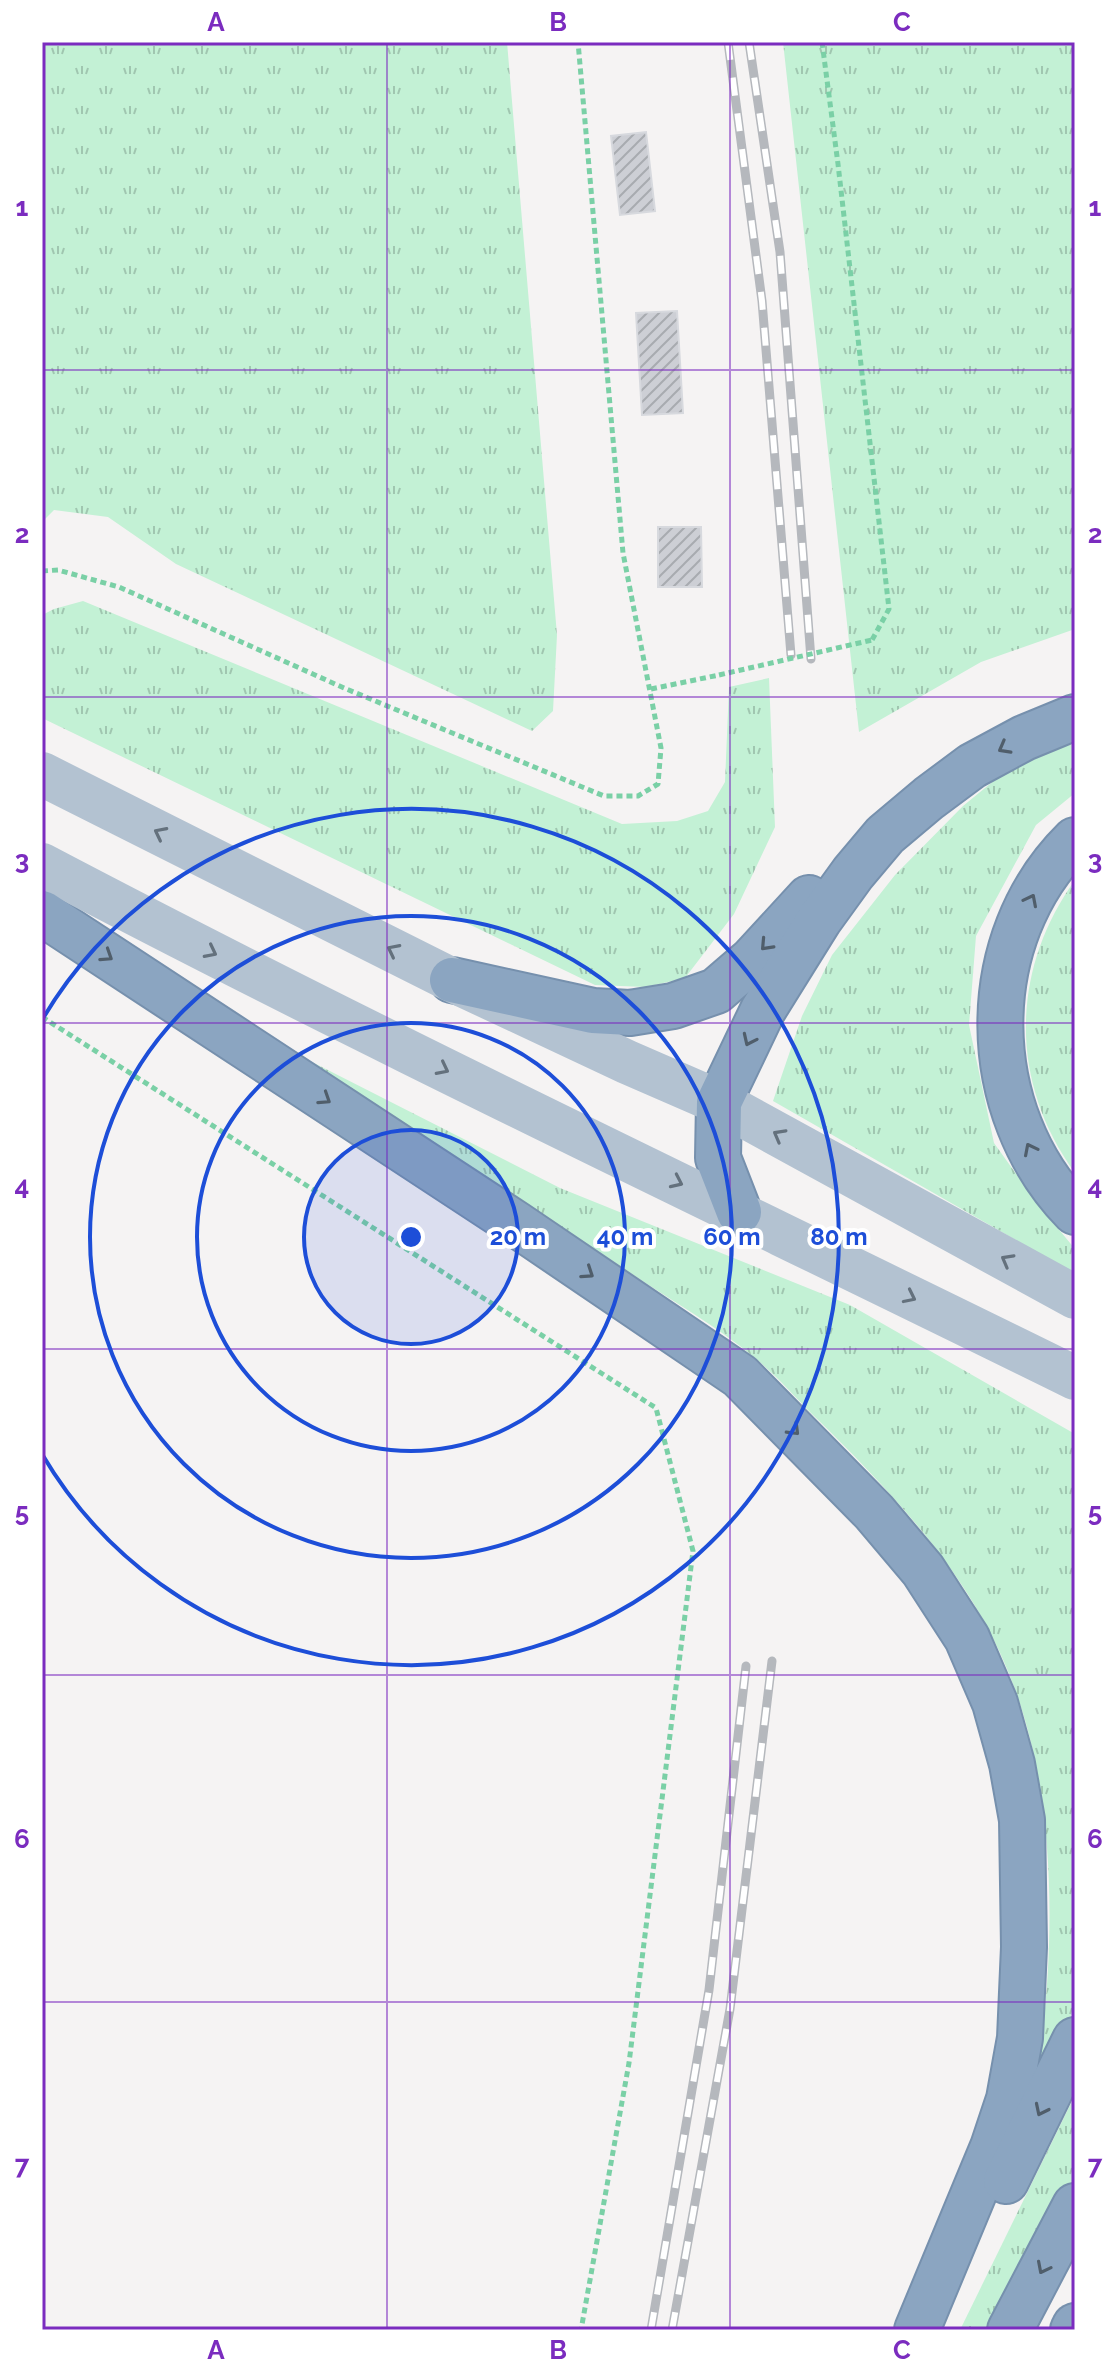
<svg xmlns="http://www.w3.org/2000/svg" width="1117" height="2372" font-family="Raleway,sans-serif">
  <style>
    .grass { fill: url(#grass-tufts) }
    .building { fill: url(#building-hatch); stroke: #d7d9de; stroke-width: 2 }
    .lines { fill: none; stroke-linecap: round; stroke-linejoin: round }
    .highway-casing { stroke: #7690ad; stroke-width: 48 }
    .path { stroke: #7ad0a6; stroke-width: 5; stroke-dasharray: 6 4; stroke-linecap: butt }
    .primary { stroke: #b3c2d1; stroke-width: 44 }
    .highway { stroke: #8ba5c1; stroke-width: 44 }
    .rail-casing { stroke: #b5b8bd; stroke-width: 9 }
    .rail { stroke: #fff; stroke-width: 6; stroke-dasharray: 18; stroke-linecap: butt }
    .path-bridge { stroke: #7ad0a6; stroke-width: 5; stroke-dasharray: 6 4; stroke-linecap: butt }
    .oneway { stroke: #505e6b }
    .oneway2 { stroke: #64717d }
    .grid { fill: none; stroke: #7b2cbf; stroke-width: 2; stroke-opacity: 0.55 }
    .ring { fill: none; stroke: #1d4ed8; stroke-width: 4 }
    .centre { fill: #1d4ed8; stroke: #fff; stroke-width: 4 }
    .ring-label { font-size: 24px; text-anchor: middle; font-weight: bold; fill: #1d4ed8; stroke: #fff; stroke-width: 8; stroke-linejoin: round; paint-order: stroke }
    .neatline { fill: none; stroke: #7b2cbf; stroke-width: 3 }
    .grid-label { font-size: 26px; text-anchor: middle; font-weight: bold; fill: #7b2cbf }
  </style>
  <defs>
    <pattern id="grass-tufts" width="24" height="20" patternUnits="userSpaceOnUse" patternTransform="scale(2)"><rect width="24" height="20" fill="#c3f1d5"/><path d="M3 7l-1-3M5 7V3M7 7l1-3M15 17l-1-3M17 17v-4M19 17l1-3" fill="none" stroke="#a0c6b0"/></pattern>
    <pattern id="building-hatch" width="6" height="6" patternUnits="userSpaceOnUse" patternTransform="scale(2)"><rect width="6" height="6" fill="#cdcfd5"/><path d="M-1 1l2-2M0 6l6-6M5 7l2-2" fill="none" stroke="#a8abb0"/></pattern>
  </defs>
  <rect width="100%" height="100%" fill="#f5f3f3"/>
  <g class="grass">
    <polygon points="42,42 507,42 557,635 553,711 532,731 176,564 108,517 54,510 42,522"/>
    <polygon points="783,42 1075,42 1075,629 981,662 859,732"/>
    <polygon points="83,601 622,824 677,821 708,811 725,782 729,687 769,678 775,827 734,914 685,978 646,987 595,985 42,718 42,615 54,609"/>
    <polygon points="1075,744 1075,793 1036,825 976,936 969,1025 994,1143 1037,1203 1075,1249 1075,1274 773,1101 802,1016 832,955 895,875 963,806 1007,770 1039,752"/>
    <path d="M1075,880V1173C1009,1083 1010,970 1075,880Z"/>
    <path d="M188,999L560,1188L850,1305L1075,1434V2007L1032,2104C1055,1978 1060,1820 1018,1698C981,1586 897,1497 814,1416C795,1397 776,1375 755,1358C718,1327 669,1299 629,1272C486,1175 336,1088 188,999Z"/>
    <polygon points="1075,2095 1075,2183 1001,2330 960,2330"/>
  </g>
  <g class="building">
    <polygon points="646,132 655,211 620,215 611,136"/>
    <polygon points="677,311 683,413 642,415 636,313"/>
    <polygon points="658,527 701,527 702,587 658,587"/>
  </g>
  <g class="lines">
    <g class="highway-casing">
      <g id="highway">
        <path d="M1075,840C974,939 977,1112 1075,1212"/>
        <polyline points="42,913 516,1224 740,1376 874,1512 923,1570 967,1638 995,1703 1012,1764 1022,1820 1024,1947 1020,2038 1009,2099 993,2147 917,2330"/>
        <polyline points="452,980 593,1011 630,1013 673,1006 716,991 752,960 809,898"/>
        <polyline points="739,1212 718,1158 719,1102 763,1010 819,920 853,873 885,835 929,798 972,766 1024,738 1075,717"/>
        <polyline points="1006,2181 1075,2040"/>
        <polyline points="1010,2330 1075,2206"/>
        <polyline points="1073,2330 1075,2326"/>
      </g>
    </g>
    <g class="path">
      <polyline points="822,42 838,164 889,609 872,640"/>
      <polyline points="42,571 58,570 119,587 344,688 604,796 638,796 658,784 661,748 623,553 578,42"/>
      <polyline points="651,689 719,675"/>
      <polyline points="42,1017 656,1408 693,1551 629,2063 581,2330"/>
    </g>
    <g class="primary">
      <polyline points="42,774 452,980 627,1062 719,1102 1075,1297"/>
      <path d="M42,865C382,1044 730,1208 1075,1378"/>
    </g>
    <use href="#highway" class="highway"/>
    <g class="rail-casing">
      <g id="rail">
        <polyline points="728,42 762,301 791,655"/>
        <polyline points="749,42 780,252 811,659"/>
        <polyline points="651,2330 709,1990 746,1666"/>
        <polyline points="672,2330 730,2009 772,1661"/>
      </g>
    </g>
    <use href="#rail" class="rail"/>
    <polyline class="path-bridge" points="719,675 872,640"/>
  </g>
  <defs><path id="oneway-chevron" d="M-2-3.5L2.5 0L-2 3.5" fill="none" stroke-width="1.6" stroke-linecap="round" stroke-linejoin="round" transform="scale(2)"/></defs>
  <g class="oneway">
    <use href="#oneway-chevron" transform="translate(1004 748) rotate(151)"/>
    <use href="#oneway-chevron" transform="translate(1031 900) rotate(-63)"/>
    <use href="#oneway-chevron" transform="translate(766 945) rotate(133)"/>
    <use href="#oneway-chevron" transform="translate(107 956) rotate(33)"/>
    <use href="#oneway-chevron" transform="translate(749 1040) rotate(115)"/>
    <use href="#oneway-chevron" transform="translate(325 1099) rotate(33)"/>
    <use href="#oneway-chevron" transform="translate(1030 1149) rotate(-117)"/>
    <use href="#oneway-chevron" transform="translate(588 1273) rotate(34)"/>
    <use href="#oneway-chevron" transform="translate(794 1430) rotate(45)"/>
    <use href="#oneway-chevron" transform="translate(1041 2110) rotate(116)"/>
    <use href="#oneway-chevron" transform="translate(1043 2268) rotate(117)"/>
  </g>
  <g class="oneway2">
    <use href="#oneway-chevron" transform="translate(160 833) rotate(-153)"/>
    <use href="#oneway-chevron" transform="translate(393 950) rotate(-153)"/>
    <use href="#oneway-chevron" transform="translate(211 952) rotate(27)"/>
    <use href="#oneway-chevron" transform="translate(443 1069) rotate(27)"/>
    <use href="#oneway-chevron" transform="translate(779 1135) rotate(-151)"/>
    <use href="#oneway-chevron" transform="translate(677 1182) rotate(25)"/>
    <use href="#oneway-chevron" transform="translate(1007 1260) rotate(-151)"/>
    <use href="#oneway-chevron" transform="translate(910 1297) rotate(26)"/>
  </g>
  <path class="grid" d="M387,42V2330M730,42V2330M42,370H1075M42,697H1075M42,1023H1075M42,1349H1075M42,1675H1075M42,2002H1075"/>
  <circle cx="411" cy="1237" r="107" fill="#1d4ed8" fill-opacity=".12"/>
  <g class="ring">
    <circle cx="411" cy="1237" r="107"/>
    <circle cx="411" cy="1237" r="214"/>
    <circle cx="411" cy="1237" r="321"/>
    <path d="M42 1020A428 428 0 1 1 42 1454"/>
  </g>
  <circle cx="411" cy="1237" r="12" class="centre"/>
  <g class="ring-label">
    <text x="518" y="1245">20 m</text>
    <text x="625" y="1245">40 m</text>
    <text x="732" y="1245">60 m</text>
    <text x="839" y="1245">80 m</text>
  </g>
  <rect width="1117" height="2372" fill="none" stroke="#ffffff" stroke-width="88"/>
  <rect x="44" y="44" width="1029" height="2284" class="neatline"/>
  <g class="grid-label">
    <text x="216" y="31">A</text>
    <text x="558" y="31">B</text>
    <text x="902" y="31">C</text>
    <text x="22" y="216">1</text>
    <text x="1095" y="216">1</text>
    <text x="22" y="543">2</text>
    <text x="1095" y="543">2</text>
    <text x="22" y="869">3</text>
    <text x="1095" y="869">3</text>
    <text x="22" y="1195">4</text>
    <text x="1095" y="1195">4</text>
    <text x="22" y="1521">5</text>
    <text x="1095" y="1521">5</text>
    <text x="22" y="1848">6</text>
    <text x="1095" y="1848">6</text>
    <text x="22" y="2174">7</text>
    <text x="1095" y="2174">7</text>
    <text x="216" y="2359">A</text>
    <text x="558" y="2359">B</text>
    <text x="902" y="2359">C</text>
  </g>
</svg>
